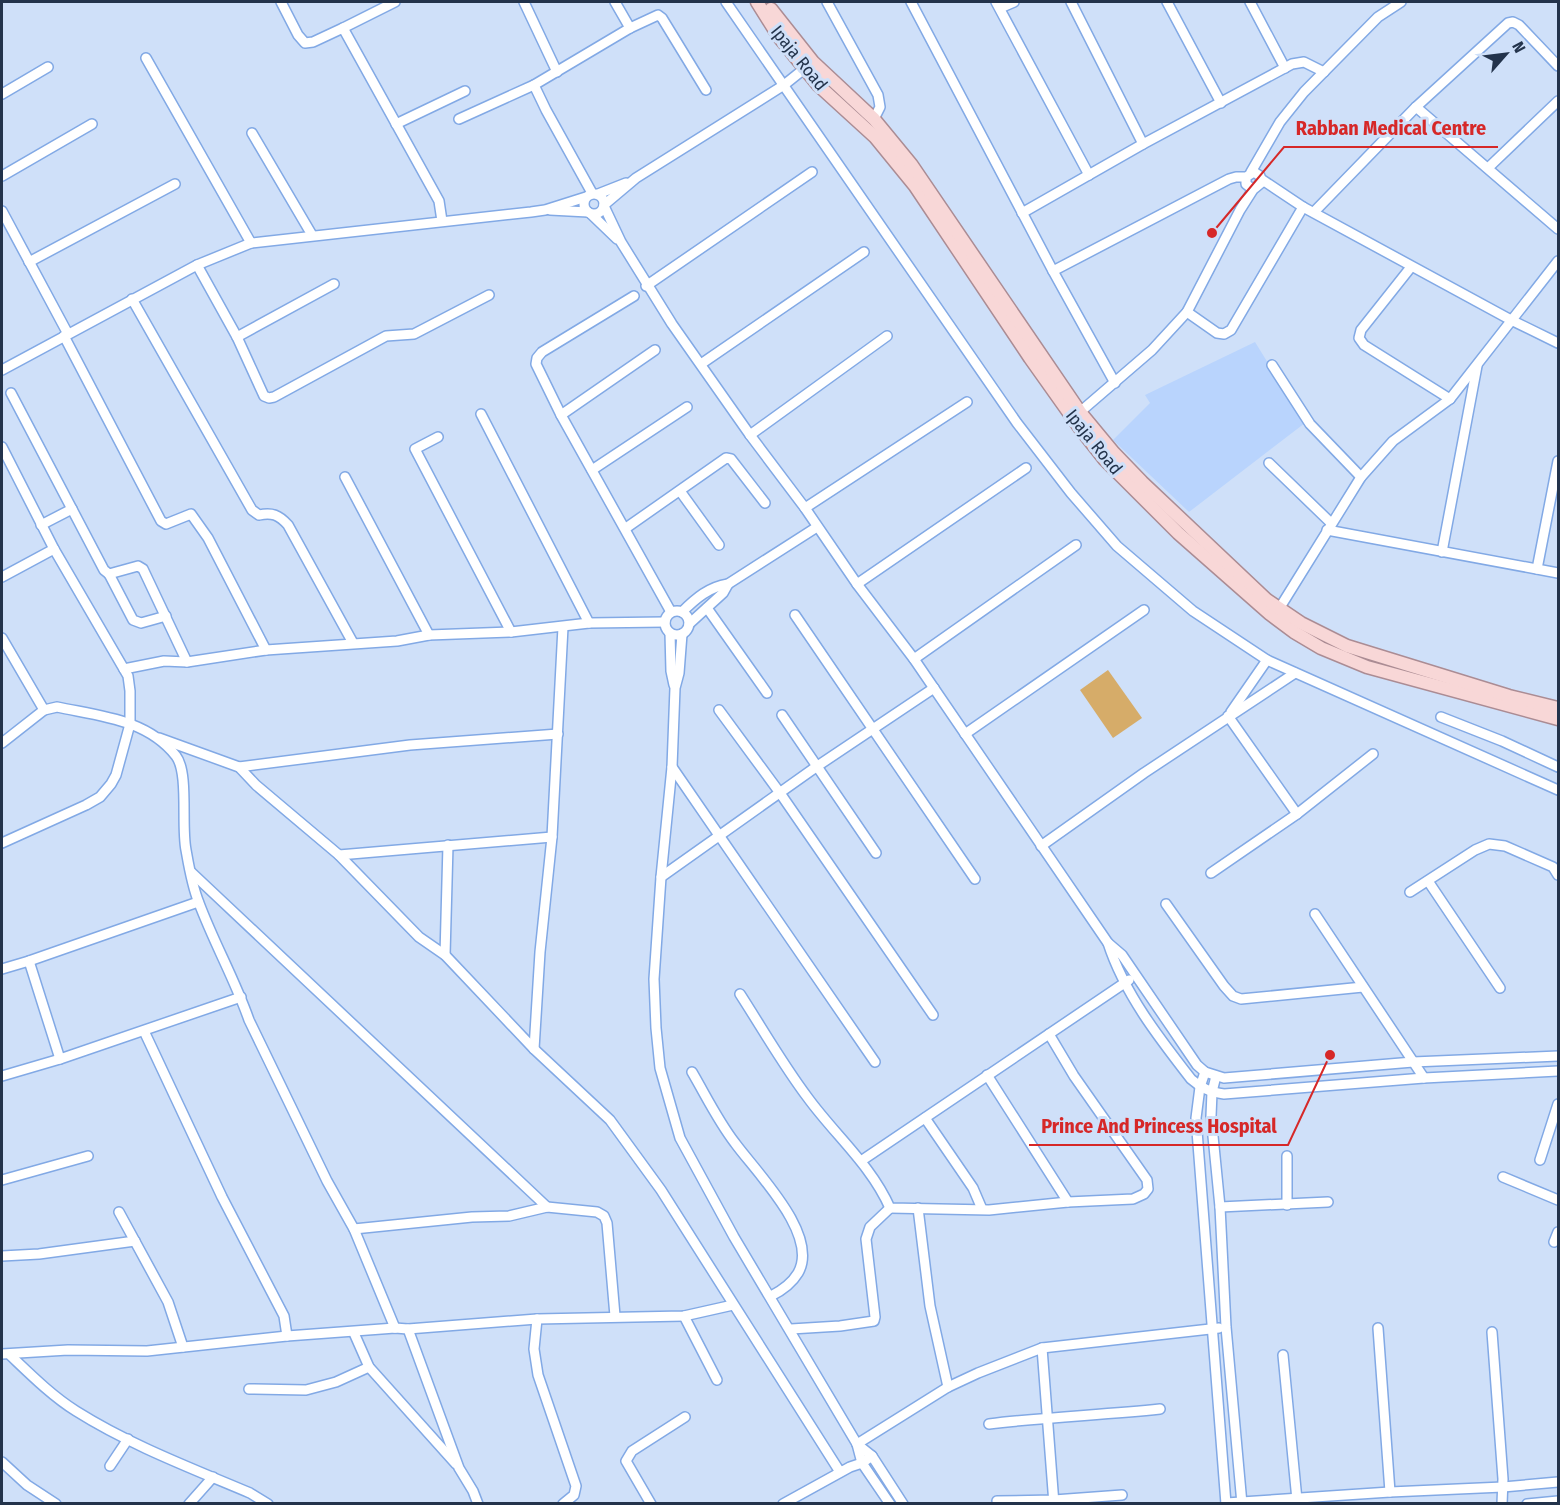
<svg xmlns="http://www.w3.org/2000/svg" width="1560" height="1505" font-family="'Fira Sans Condensed',sans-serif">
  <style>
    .built { fill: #b9d4fd }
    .pitch { fill: #d6ac69 }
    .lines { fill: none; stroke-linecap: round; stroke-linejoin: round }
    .minor-casing { stroke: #82a9e5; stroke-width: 12 }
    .major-casing { stroke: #ab8c94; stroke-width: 15 }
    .minor { stroke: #fff; stroke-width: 9 }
    .major { stroke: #f8d7d7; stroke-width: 12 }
    .labels { text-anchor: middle; stroke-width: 6; stroke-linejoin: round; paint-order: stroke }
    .street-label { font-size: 18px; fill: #23334b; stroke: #cfe0f9 }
    .leader { fill: none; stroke: #d62828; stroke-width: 2 }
    .callout-dot { fill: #d62828; stroke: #cfe0f9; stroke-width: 2 }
    .callout-label { font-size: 20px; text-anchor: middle; font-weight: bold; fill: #d62828; stroke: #cfe0f9; stroke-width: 6; stroke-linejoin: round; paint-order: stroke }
  </style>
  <rect width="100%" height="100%" fill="#cfe0f9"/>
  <polygon class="built" points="1255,342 1305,423 1189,512 1113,440 1150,403 1145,395"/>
  <polygon class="pitch" points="1108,670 1142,718 1113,738 1080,690"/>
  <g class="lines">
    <g class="minor-casing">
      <g id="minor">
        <polyline points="281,2 298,35 305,43 313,42 343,28 439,201 442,221"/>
        <polyline points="524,2 557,72"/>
        <polyline points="615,2 630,28"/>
        <polyline points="726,2 1017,423 1071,493 1117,546 1193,611 1267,660 1558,790"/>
        <polyline points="827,2 878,95 880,107 874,119"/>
        <polyline points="911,2 1053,271 1115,383"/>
        <polyline points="996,2 1089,175"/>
        <polyline points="1071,2 1143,144"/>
        <polyline points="1167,2 1221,103"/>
        <polyline points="1250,2 1285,68"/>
        <polyline points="1000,8 1014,2"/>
        <polyline points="343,28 395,2"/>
        <polyline points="146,58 251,243"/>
        <polyline points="2,94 48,67"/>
        <polyline points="1416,107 1558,229"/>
        <polyline points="459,119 534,85"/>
        <polyline points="396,124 465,91"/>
        <polyline points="252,133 312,235"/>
        <polyline points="1488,168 1558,101"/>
        <polyline points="1251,172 1280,122 1304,92 1378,17 1401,2"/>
        <polyline points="2,176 92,124"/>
        <polyline points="1261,179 1303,207 1511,320 1558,343"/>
        <polyline points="592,193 546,110 534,85 630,28 658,15 662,18 706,90"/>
        <circle cx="594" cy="204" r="10"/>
        <polyline points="598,194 626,183"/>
        <polyline points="604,205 636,178 784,85 804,69"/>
        <path d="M604,206L621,242L672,324L750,435L805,508L857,584L914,659L1108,943C1124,993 1159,1038 1191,1079C1201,1088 1210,1092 1224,1094L1424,1078L1558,1071"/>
        <polyline points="550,210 588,212"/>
        <polyline points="2,211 68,334"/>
        <polyline points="1314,212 1416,107 1508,23 1513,22 1519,25 1558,66"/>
        <polyline points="1022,213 1143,144 1292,64 1304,62 1324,72"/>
        <polyline points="591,214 617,239"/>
        <polyline points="29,262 175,184"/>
        <polyline points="197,265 237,337 264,396 269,398 274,397 386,336 414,334 489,295"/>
        <polyline points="1411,267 1361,330 1359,338 1364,345 1450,399"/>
        <polyline points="1053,271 1229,179 1236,177 1246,177 1254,172 1260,176 1261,183 1255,188 1251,188 1246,184 1246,177"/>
        <polyline points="646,286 812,172"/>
        <polyline points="634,296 542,352 537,358 536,364 561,415 671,612"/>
        <path d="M132,299L252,510L259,515C272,512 279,515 288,525L353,643"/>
        <polyline points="1187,312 1217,333 1224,334 1231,330 1303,207"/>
        <polyline points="64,336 161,521 166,524 191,514 208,538 266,650"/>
        <polyline points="237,337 334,284"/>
        <polyline points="701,364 864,252"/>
        <polyline points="1272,365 1310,424 1361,477"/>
        <polyline points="2,370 197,265 251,243 531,212 545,210 586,197"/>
        <polyline points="11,393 104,570 109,574 138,566 143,569 187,662"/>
        <polyline points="1080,412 1152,350 1187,312 1240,210 1254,188"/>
        <polyline points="481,414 589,623"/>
        <polyline points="561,415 655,350"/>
        <polyline points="750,435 887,336"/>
        <polyline points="438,437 415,449 511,632"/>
        <polyline points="2,447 54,549 128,676 130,691 130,724 116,775 111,784 100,797 86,805 2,843"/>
        <polyline points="1269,463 1331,523"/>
        <polyline points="592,470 687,407"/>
        <polyline points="345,477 429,635"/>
        <polyline points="680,491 719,545"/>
        <polyline points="805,508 967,402"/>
        <polyline points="41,525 72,509"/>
        <polyline points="626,528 726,458 731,459 765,503"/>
        <polyline points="1327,530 1558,573"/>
        <polyline points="1442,552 1477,366"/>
        <polyline points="1537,569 1558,461"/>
        <polyline points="109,574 133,620 141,623 166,616"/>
        <polyline points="2,577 54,549"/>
        <polyline points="857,584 1026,468"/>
        <polyline points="707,608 767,693"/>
        <polyline points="1279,609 1361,477 1393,441 1450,399 1558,261"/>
        <circle cx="677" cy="623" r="12"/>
        <path d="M682,612C696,598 709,587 728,584L817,527"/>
        <polyline points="795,615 975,879"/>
        <polyline points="689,624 723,593 728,584"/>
        <polyline points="670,633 671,671 674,685"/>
        <polyline points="682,634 679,673 675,688 672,767 661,877 654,979 656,1028 660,1068 680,1138 734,1237 857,1444 862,1463 890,1504"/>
        <polyline points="2,638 44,710"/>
        <polyline points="914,659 1076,545"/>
        <polyline points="124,669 164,661 187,662 266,650 397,641 429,635 511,632 589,623 665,622"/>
        <polyline points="719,710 780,793 933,1015"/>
        <polyline points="1231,712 1267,660"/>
        <polyline points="782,715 876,853"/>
        <polyline points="1228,716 1297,814"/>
        <polyline points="1441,717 1502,741 1558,767"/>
        <polyline points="965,734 1144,610"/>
        <polyline points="159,738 239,767 256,785 339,855 419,937 445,955 534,1049 610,1120 661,1190 840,1472"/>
        <path d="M2,743L44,710L57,707C99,716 147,719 176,756C189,773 181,826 186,850C189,867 192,886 199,903C214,943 235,980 249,1020L327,1181L354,1229L395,1328"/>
        <polyline points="239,767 410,745 558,734"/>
        <polyline points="672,767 875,1062"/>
        <polyline points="1041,846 1144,773 1295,673"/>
        <polyline points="339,855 552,837"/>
        <polyline points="191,872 547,1207"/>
        <polyline points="1211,873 1297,814 1373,754"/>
        <polyline points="661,877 816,767 934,688"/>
        <polyline points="1428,881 1500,988"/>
        <polyline points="1410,892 1475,850 1489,844 1505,846 1553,867 1558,875"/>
        <polyline points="1166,904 1224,986 1233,996 1241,999 1363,987"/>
        <polyline points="1315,914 1424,1078"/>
        <polyline points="1108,943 1122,955 1197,1065 1205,1072 1224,1078 1413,1062 1558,1056"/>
        <polyline points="445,955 448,845"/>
        <polyline points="29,961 60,1059"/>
        <polyline points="2,969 29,961 198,902"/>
        <path d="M740,994C762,1028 783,1065 808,1098C835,1135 871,1165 890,1208L989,1210L1068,1202L1133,1199L1144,1194L1148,1189L1147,1180L1074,1076L1049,1034"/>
        <polyline points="144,1031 222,1197 284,1316 287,1336"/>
        <polyline points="534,1049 540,952 552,837 563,627"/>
        <path d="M692,1072C706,1096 718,1121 735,1143C756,1172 820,1235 798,1273C792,1283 781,1291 771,1296"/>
        <polyline points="1205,1072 1200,1087 1196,1118 1226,1504"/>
        <polyline points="987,1075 1068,1202"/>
        <polyline points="2,1076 60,1059 241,997"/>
        <polyline points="1216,1076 1212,1092 1211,1116 1220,1207 1226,1327 1242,1504"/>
        <polyline points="925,1118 973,1188 982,1209"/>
        <polyline points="1287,1156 1287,1205"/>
        <polyline points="1540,1160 1558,1104"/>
        <polyline points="861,1161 1129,980"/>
        <polyline points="1503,1177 1558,1200"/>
        <polyline points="2,1180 88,1156"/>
        <polyline points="1220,1207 1328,1202"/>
        <polyline points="918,1208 930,1306 948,1387"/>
        <polyline points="119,1212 168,1302 183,1347"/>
        <polyline points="354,1229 472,1217 509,1216 547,1207 597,1212 604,1216 607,1223 615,1316"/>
        <polyline points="1554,1242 1558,1232"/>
        <polyline points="2,1256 39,1254 135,1241"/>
        <polyline points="684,1316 717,1380"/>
        <polyline points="537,1319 534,1349 538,1375 576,1486 574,1495 563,1504"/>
        <polyline points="1378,1328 1390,1492"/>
        <polyline points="408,1329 459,1468 473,1491 478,1504"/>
        <polyline points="791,1329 840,1326 874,1321 875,1317 866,1239 870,1227 890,1208"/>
        <polyline points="1492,1332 1503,1479 1502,1504"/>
        <polyline points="354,1333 369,1367 456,1464"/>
        <polyline points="1042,1348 1054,1504"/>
        <polyline points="2,1354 68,1350 147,1351 287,1336 395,1328 408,1329 537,1319 684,1316 733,1305"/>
        <path d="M10,1355C30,1374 52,1396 76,1411C130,1445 191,1468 250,1493L268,1504"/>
        <polyline points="1283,1355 1297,1500"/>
        <polyline points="249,1389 306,1390 336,1382 369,1367"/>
        <path d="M989,1424C1046,1417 1103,1415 1160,1409"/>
        <polyline points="857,1444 948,1387 978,1373 1042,1348 1219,1328"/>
        <polyline points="857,1444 872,1456 903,1504"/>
        <polyline points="2,1462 27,1485 56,1504"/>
        <polyline points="110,1466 128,1439"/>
        <polyline points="997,1501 1054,1500 1122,1495"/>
        <polyline points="1226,1503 1390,1492 1503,1487 1558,1482"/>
        <polyline points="189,1504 213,1477"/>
        <polyline points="651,1504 626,1461 632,1451 685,1417"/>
        <polyline points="783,1504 850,1467 862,1463 872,1456"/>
        <polyline points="1527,1504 1558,1501"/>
      </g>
    </g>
    <g class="major-casing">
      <g id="major">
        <polyline points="757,2 779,37 818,85 875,137 915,186 1030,358 1079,427 1105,460 1178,533 1270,614 1294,632 1321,648 1367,667 1558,719"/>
        <polyline points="771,9 813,62 874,119 911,164 1080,412 1114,453 1142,482 1267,600 1301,623 1347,646 1509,696 1558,708"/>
      </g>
    </g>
    <use href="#minor" class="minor"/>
    <use href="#major" class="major"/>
  </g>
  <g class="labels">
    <g class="street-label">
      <text transform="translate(799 58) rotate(51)" y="6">Ipaja Road</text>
      <text transform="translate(1094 442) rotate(51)" y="6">Ipaja Road</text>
    </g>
  </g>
  <path class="leader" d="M1212 233L1284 147H1498M1330 1055L1288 1145H1029"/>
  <g class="callout-dot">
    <circle cx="1212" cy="233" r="6"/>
    <circle cx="1330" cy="1055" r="6"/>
  </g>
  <g class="callout-label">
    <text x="1391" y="135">Rabban Medical Centre</text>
    <text x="1159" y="1133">Prince And Princess Hospital</text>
  </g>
  <rect width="1560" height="1505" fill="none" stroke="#23334b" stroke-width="6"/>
  <g transform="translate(1506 54) rotate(62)" stroke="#cfe0f9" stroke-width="4.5" paint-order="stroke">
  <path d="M0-4.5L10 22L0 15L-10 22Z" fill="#23334b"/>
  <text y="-9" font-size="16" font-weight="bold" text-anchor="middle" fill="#23334b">N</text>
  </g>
</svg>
